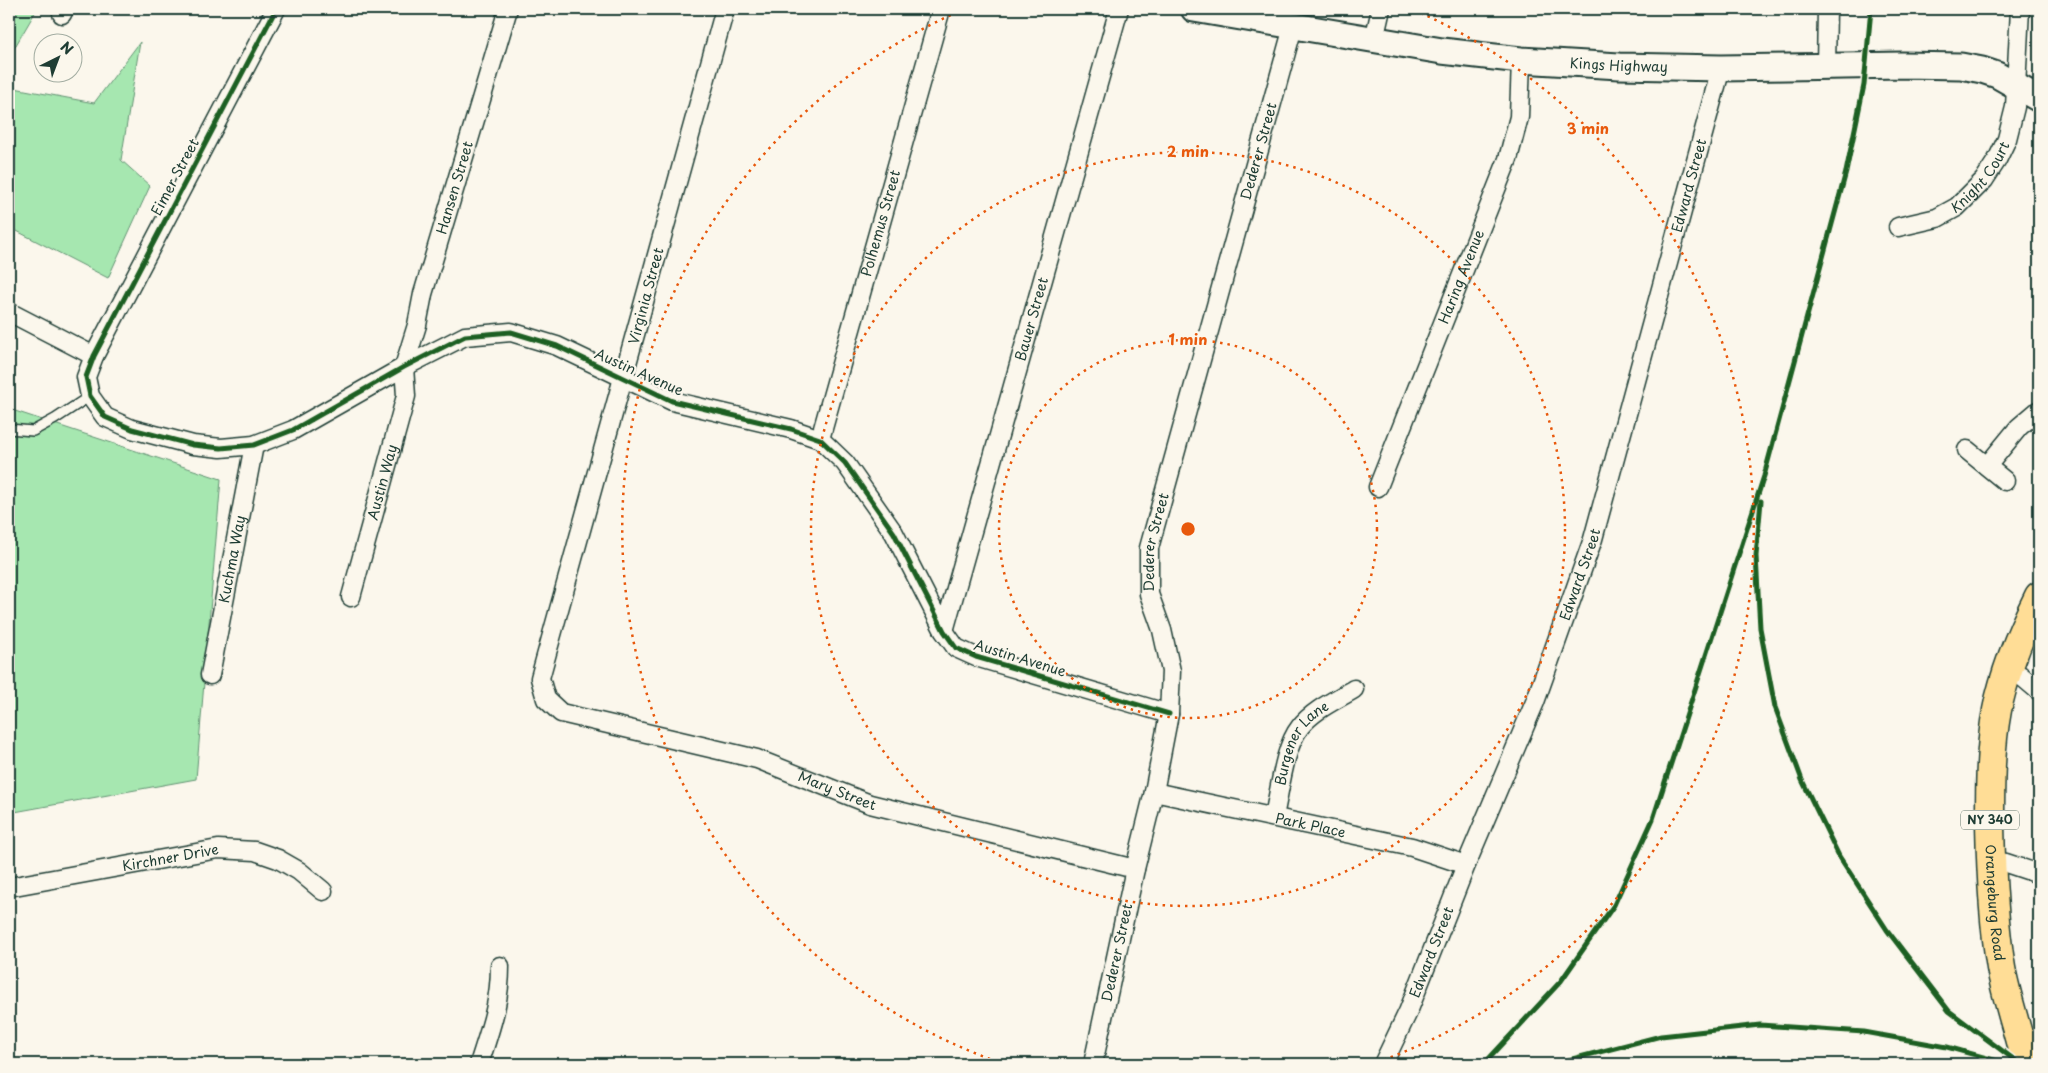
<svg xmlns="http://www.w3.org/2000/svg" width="2048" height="1073" font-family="'Playpen Sans',sans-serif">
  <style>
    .green { fill: #a6e7b0; stroke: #629272 }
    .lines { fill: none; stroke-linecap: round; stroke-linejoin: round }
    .lane-casing { stroke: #1f3d34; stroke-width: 12 }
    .street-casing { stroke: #1f3d34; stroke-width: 21 }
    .secondary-casing { stroke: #1f3d34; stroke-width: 29 }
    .primary-casing { stroke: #1f3d34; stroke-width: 31 }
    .lane { stroke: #fbf7ec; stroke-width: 9 }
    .street { stroke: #fbf7ec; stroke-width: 18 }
    .secondary { stroke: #fbf7ec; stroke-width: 25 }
    .primary { stroke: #ffdd96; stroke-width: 28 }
    .cycleway-casing { stroke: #fbf7ec; stroke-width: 8 }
    .cycleway { stroke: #1b5e20; stroke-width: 5 }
    .ring { fill: none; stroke: #e8590c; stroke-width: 2.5; stroke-dasharray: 2.5 5 }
    .labels { text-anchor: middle; stroke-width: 4.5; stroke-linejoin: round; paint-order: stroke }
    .shield { fill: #fbf7ec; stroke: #61756b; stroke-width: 1 }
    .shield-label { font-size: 12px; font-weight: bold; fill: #1f3d34 }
    .street-label { font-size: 14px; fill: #1f3d34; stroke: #fbf7ec }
    .centre { fill: #e8590c; stroke: #fbf7ec; stroke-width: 2.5 }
    .ring-label { font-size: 15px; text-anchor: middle; font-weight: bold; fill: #e8590c; stroke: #fbf7ec; stroke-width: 4.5; stroke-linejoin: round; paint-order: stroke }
  </style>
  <rect width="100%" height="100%" fill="#fbf7ec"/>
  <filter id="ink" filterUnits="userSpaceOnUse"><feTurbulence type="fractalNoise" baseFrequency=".02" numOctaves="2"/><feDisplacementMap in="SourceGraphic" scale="10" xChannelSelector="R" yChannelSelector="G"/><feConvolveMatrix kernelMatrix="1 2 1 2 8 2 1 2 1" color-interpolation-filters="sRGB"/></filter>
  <g filter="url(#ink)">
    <g class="green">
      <polygon points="9,9 37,9 9,57"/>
      <polygon points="140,42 121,160 150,186 108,278 9,227 9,87 94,103"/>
      <polygon points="9,409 221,479 196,779 9,813"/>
    </g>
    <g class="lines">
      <g class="lane-casing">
        <polyline id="lane" points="9,429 33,431 55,419 90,396"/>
      </g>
      <g class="street-casing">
        <g id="street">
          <polyline points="276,9 94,356 86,377 90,396 105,417 132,429 193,445 221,448 254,445 293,430 404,367 465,336 511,332 557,346 672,401 791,429 820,439 845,463 894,533 944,631 956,648 976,657 1169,714"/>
          <path id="s1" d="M725,9L540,678L546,699L561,713L757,759L870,804L1135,869"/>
          <polyline points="62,14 64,9"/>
          <polyline points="1374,40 1381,9"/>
          <polyline points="1826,67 1827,9"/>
          <path id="s2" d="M1898,227L1937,218L1957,207L1984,180L1997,160L2007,139L2015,107L2020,9"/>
          <polyline points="9,312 94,356"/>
          <path id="s3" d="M820,439L941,9"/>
          <polyline points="1967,450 2005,481"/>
          <polyline points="1987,466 2019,427 2039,410"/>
          <path id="s4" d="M1378,487L1508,159L1519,117L1521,60"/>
          <path id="s5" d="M351,597L406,396L404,367L417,325L423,294L508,9"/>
          <path id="s6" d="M944,631L1119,9"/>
          <polyline points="2007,671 2020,675 2039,691"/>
          <path id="s7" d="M210,675L254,445"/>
          <path id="s8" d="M1154,792L1412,847L1466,865"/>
          <path id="s9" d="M1274,816C1280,791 1284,747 1300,727C1313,710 1336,700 1354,689"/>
          <polyline points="1991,861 2006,863 2039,874"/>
          <path id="s10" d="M9,887L218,849L255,851L278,859L299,871L323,891"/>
          <path d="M479,1064C490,1029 500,1004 500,966"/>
          <path id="s11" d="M1093,1064L1135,869L1154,792L1169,714L1171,671L1162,630L1149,594V548L1293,27"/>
          <path id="s12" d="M1383,1064L1408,1012L1466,865L1535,702L1593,539L1721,68"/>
        </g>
      </g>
      <g class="secondary-casing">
        <g id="secondary">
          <path id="s13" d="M1194,9L1442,51L1521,60L1619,66L1721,68L1902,65L1961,66L1982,70L1997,75L2039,99"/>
        </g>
      </g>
      <g class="primary-casing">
        <g id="primary">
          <path id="s14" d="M2039,596C2021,632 2005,670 1997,710C1990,747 1990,786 1990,824C1991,872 1993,920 2001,968C2006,995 2015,1022 2022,1049L2039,1043"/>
        </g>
      </g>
      <use href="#lane" class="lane"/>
      <use href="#street" class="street"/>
      <use href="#secondary" class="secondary"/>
      <use href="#primary" class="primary"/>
      <g class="cycleway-casing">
        <g id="cycleway">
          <polyline points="276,9 94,356 86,377 90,396 105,417 132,429 193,445 221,448 254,445 293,430 404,367 465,336 511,332 557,346 672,401 791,429 820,439 845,463 894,533 944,631 956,648 976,657 1169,714"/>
          <polyline points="1761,501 1756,556 1760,628 1775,707 1802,780 1839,856 1887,930 1949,1011 2020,1064"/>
          <polyline points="1484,1064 1561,981 1614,905 1653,819 1764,476 1846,172 1864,85 1871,9"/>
          <polyline points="1553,1064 1661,1036 1760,1025 1864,1032 1947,1047 2008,1064"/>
        </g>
      </g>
      <use href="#cycleway" class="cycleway"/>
    </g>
  </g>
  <g class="ring">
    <circle cx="1188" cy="529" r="189"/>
    <circle cx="1188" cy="529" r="377"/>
    <path d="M1004 1064A566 566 0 0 1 962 10M1414 10A566 566 0 0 1 1372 1064"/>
  </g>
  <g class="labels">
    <rect class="shield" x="1961" y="810.5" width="58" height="19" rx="4"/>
    <g class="shield-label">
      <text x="1990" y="824">NY 340</text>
    </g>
    <g class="street-label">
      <text dy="5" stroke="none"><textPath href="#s13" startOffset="429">Kings Highway</textPath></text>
      <text dy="5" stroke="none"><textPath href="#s11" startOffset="939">Dederer Street</textPath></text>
      <text dy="5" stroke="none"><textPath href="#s2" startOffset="101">Knight Court</textPath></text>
      <text transform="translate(175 177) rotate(-62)" y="5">Eimer Street</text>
      <text dy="5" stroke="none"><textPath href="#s12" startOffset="932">Edward Street</textPath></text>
      <text dy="5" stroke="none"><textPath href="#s5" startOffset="424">Hansen Street</textPath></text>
      <text dy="5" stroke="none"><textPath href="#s3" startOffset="224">Polhemus Street</textPath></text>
      <text dy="5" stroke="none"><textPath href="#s4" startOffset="226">Haring Avenue</textPath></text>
      <text transform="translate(646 296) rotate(-75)" y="5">Virginia Street</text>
      <text dy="5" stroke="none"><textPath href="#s6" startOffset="324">Bauer Street</textPath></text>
      <text transform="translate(639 372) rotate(24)" y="5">Austin Avenue</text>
      <text dy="5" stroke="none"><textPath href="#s5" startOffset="119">Austin Way</textPath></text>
      <text dy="5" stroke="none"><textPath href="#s11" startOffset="534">Dederer Street</textPath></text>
      <text dy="5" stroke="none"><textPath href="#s7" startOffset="118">Kuchma Way</textPath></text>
      <text dy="5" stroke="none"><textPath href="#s12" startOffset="528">Edward Street</textPath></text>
      <text transform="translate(1020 658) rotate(17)" y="5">Austin Avenue</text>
      <text dy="5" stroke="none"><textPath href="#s9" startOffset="80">Burgener Lane</textPath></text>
      <text dy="5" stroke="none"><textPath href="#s1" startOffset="1024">Mary Street</textPath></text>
      <text dy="5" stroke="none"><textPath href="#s8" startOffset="160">Park Place</textPath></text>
      <text dy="5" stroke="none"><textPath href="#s10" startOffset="164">Kirchner Drive</textPath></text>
      <text dy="5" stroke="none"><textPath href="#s14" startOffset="315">Orangeburg Road</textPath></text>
      <text dy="5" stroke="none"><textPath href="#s12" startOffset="122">Edward Street</textPath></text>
      <text dy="5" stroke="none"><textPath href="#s11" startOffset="114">Dederer Street</textPath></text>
    </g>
  </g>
  <circle cx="1188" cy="529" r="8" class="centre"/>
  <g class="ring-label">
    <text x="1588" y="134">3 min</text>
    <text x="1188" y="157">2 min</text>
    <text x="1188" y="345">1 min</text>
  </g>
  <rect width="2048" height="1073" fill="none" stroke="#fbf7ec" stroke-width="30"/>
  <rect x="15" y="15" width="2018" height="1043" fill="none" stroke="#1f3d34" stroke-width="2" filter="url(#ink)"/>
  <g transform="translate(58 58) rotate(42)"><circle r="24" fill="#fbf7ec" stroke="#a3ada2"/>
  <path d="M0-4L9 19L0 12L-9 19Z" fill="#1f3d34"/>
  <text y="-8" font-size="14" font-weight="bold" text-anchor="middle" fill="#1f3d34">N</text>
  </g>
</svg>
